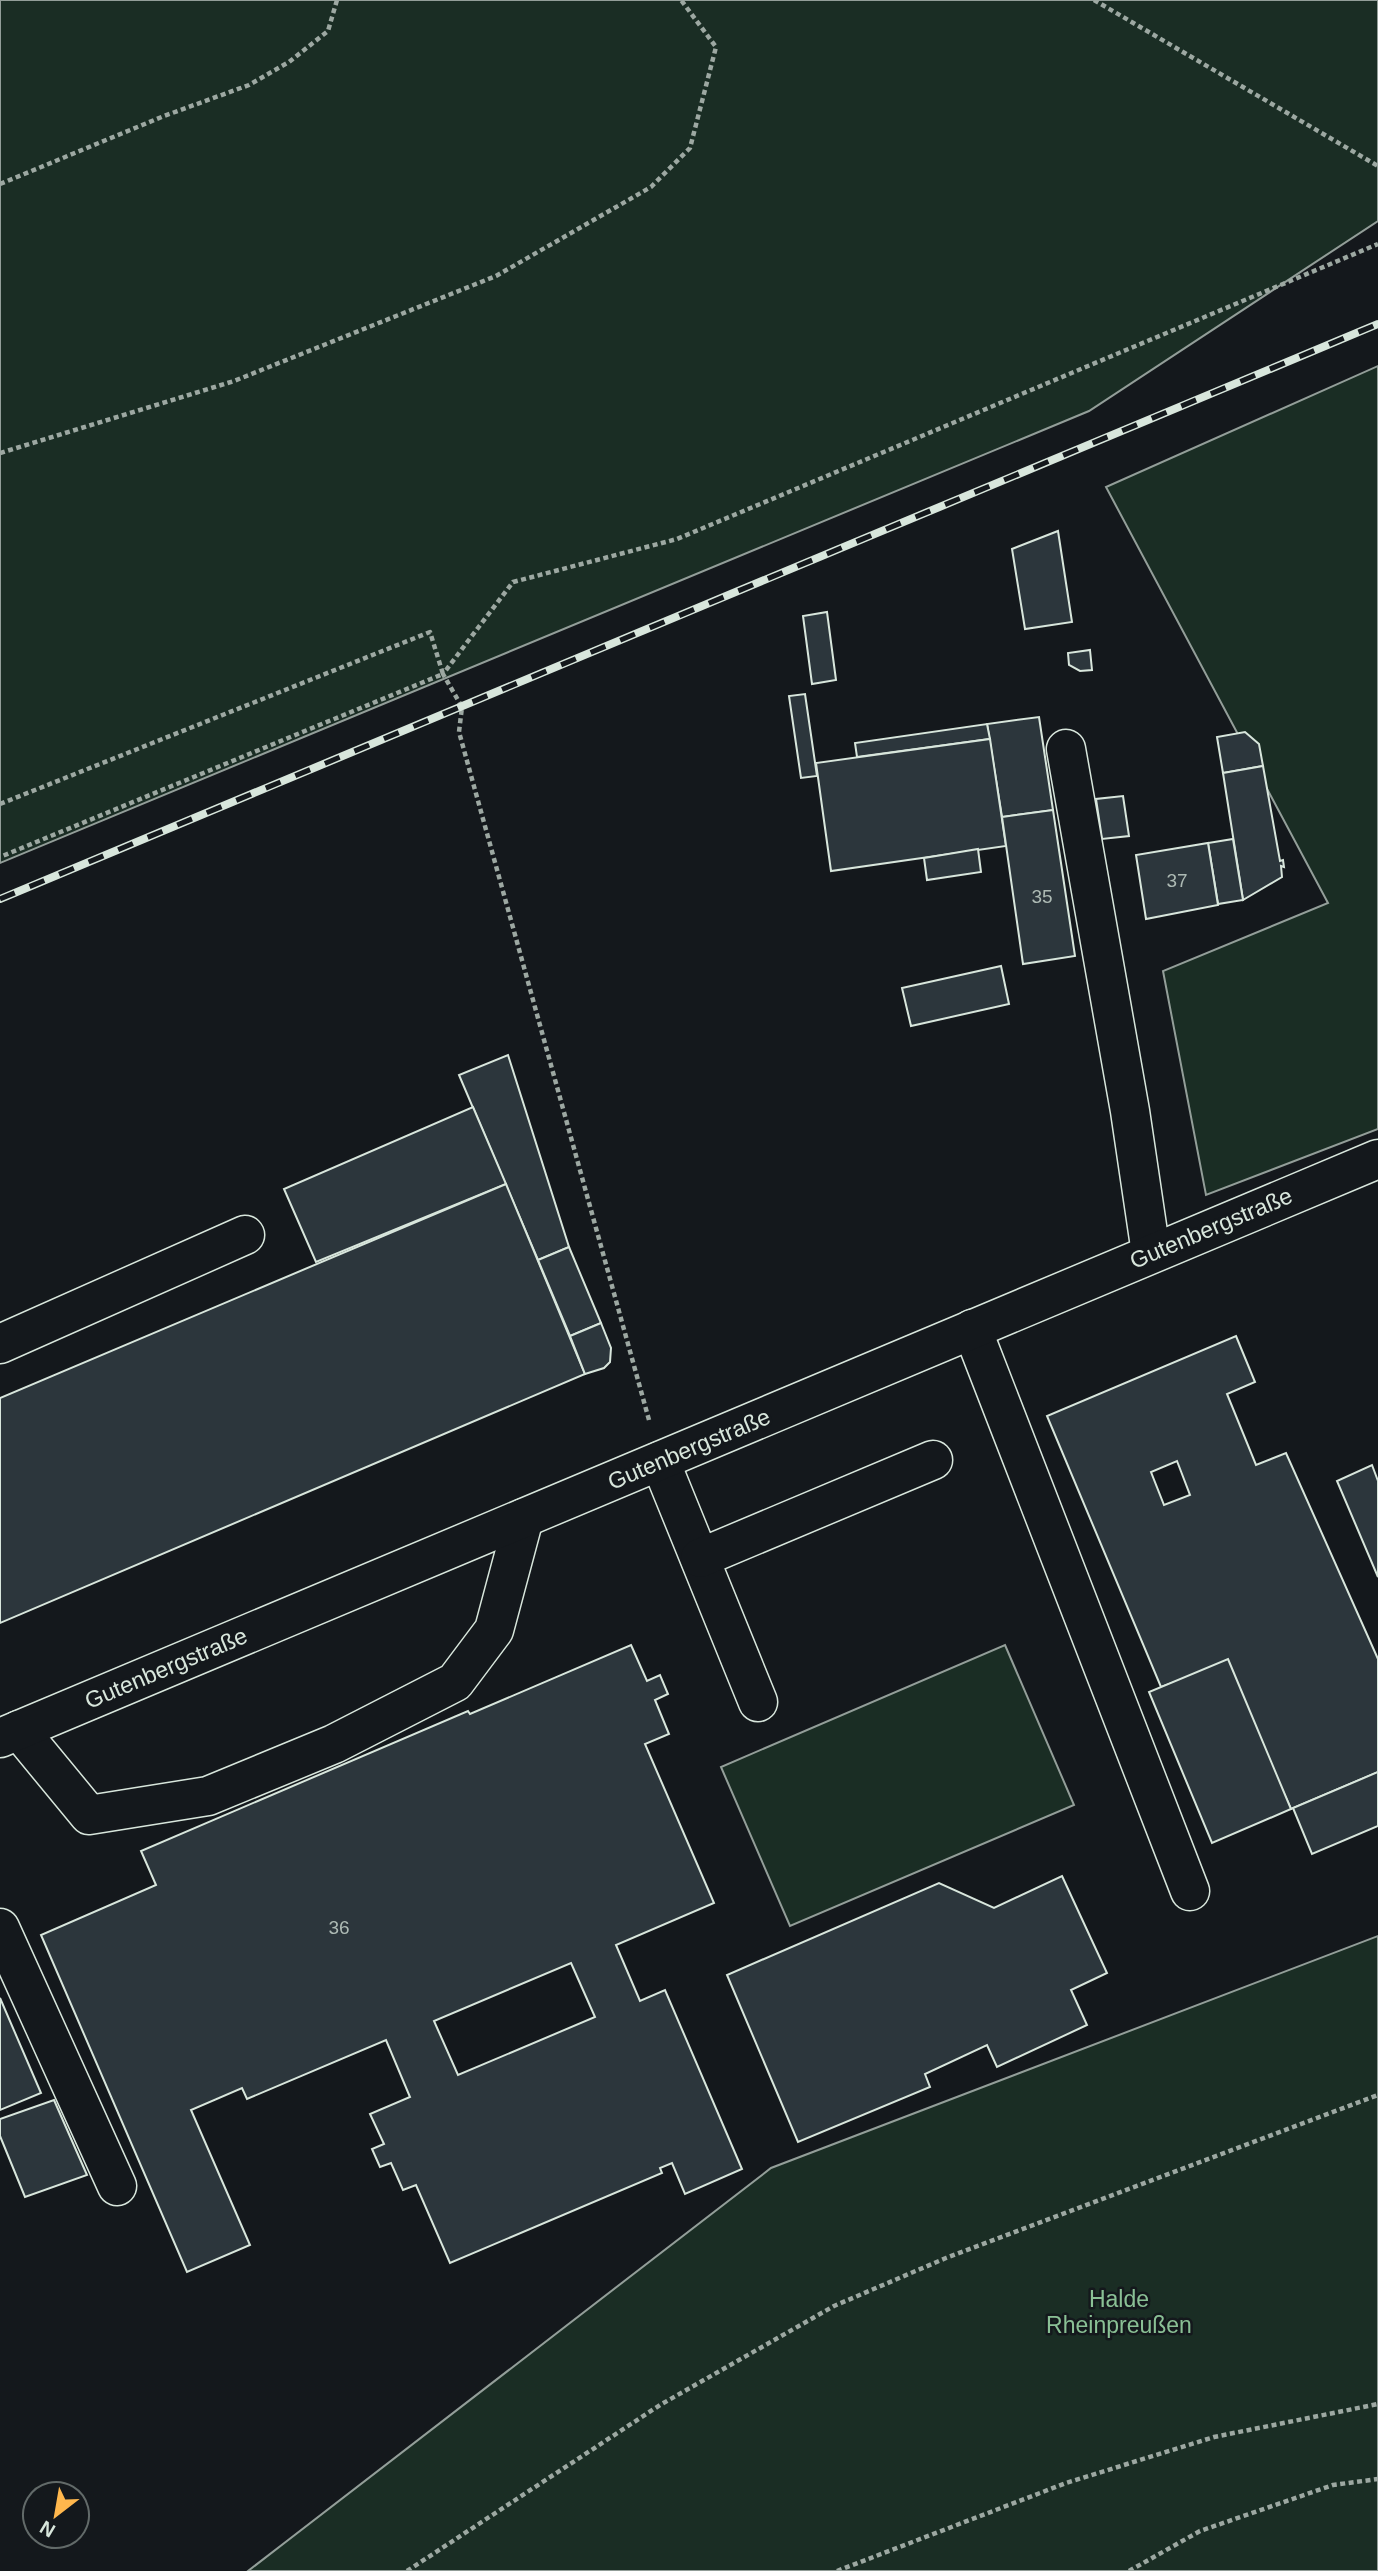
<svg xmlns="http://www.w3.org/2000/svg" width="1378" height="2571" font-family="Arial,sans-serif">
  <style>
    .green { fill: #1a2d24; stroke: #939e99; stroke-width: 2 }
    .building { fill: #2c363c; stroke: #d8e6dc; stroke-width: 2; fill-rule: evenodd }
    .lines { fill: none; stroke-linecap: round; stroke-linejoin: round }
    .minor-casing { stroke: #d8e6dc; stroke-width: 41 }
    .path { stroke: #9da8a2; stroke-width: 4.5; stroke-dasharray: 5 3.5; stroke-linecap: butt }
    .minor { stroke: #14181c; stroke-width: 38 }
    .rail-casing { stroke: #d8e6dc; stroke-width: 8 }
    .rail { stroke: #14181c; stroke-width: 5; stroke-dasharray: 16; stroke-linecap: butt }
    .labels { text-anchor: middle; stroke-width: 5; stroke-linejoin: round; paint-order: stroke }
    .number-label { font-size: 19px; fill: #adbab4 }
    .street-label { font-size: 23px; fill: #d8e6dc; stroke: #14181c }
    .park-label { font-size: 23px; fill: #8ac095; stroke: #14181c }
  </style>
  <rect width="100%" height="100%" fill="#14181c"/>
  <g class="green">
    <polygon points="0,0 1378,0 1378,221 1089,411 0,863"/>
    <polygon points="1378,366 1378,1129 1206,1195 1163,971 1328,903 1106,487"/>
    <polygon points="1005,1645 1074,1805 790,1926 721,1767"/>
    <polygon points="1378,1936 1378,2571 248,2571 771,2168"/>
  </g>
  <g class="building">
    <polygon points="1058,531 1072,622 1025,629 1012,549"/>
    <polygon points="827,612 836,680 812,684 803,616"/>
    <polygon points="1090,650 1092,670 1080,671 1069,665 1068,653"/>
    <polygon points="805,694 817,776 801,778 789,696"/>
    <polygon points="1039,717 1053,810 1002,817 987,724"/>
    <polygon points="987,724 990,739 857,757 855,743"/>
    <polygon points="1245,732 1259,744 1263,766 1223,773 1217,737"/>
    <polygon points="990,739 1006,846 831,871 816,763"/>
    <polygon points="1263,766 1280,861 1283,860 1284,867 1281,866 1282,877 1243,900 1223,773"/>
    <polygon points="1123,796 1129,836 1102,839 1096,799"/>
    <polygon points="1053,810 1075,956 1023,964 1002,817"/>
    <polygon points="1233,839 1243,900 1218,904 1208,843"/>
    <polygon points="1208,843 1218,905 1146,919 1136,855"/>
    <polygon points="978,849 981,872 927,880 924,858"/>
    <polygon points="1001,966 1009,1004 911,1026 902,988"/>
    <polygon points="508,1055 569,1247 538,1260 459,1075"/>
    <polygon points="473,1107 506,1184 316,1262 284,1189"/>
    <polygon points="506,1184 585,1374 0,1623 0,1398"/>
    <polygon points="569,1247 601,1323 570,1336 538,1260"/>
    <polygon points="601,1323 611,1348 610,1362 604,1368 585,1374 570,1336"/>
    <path d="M1236,1336L1255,1382L1227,1394L1256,1465L1286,1453L1378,1659V1772L1291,1809L1225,1664L1161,1687L1047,1416ZM1177,1461L1190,1495L1164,1505L1151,1472Z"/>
    <polygon points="1372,1465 1378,1481 1378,1577 1337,1481"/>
    <path d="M631,1645L647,1681L660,1675L668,1694L655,1700L669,1734L645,1744L714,1903L616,1945L640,2001L665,1990L742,2169L685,2194L672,2163L660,2168L662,2173L450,2263L416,2185L403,2190L391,2163L380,2167L372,2149L384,2144L370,2114L410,2097L386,2040L247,2099L242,2088L191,2110L250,2245L187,2272L41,1935L156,1885L141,1851L468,1711L470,1714ZM571,1963L595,2017L458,2075L434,2021Z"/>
    <polygon points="1228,1659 1291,1809 1212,1843 1149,1692"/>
    <polygon points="1378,1772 1378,1826 1312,1854 1293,1808"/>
    <polygon points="1062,1876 1107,1973 1071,1990 1087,2025 997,2067 987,2045 925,2074 930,2087 798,2142 727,1975 939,1883 994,1908"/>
    <polygon points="0,1998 41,2093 0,2110"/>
    <polygon points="54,2100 87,2175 25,2197 0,2136 0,2119"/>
  </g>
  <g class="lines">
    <g class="minor-casing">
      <g id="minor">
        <polyline points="1066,749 1130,1111 1151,1253"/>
        <polyline points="972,1329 1190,1891"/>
        <polyline points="0,1344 245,1235"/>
        <polyline points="660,1461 758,1702"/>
        <polyline points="700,1558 933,1460"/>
        <polyline points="19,1730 89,1815 208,1796 334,1744 455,1682 494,1630 524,1518"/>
        <polyline points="0,1738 1378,1159"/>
        <polyline points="0,1928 117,2186"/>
      </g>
    </g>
    <g class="path">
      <polyline points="1094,0 1378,166"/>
      <polyline points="0,184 164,116 249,85 289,62 328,31 337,0"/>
      <polyline points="0,453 234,381 496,276 651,187 690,148 716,47 681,0"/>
      <polyline points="0,804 430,632 443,674 0,857"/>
      <polyline points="649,1420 459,732 462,707 443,674 513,582 677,539 1378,244"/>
      <polyline points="407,2571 660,2405 834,2306 946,2258 1378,2095"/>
      <polyline points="837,2571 1066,2483 1214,2437 1378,2404"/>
      <polyline points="1129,2571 1200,2531 1333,2485 1378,2479"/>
    </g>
    <use href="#minor" class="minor"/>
    <g class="rail-casing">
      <polyline id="rail" points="0,899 1378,324"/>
    </g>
    <use href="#rail" class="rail"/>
  </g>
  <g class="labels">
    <g class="number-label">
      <text x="1177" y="887">37</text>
      <text x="1042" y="903">35</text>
      <text x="339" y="1934">36</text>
    </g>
    <g class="street-label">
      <text transform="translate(1211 1228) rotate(-23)" y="8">Gutenbergstraße</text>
      <text transform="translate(689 1449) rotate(-23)" y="8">Gutenbergstraße</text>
      <text transform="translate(166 1668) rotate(-23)" y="8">Gutenbergstraße</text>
    </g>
    <g class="park-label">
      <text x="1119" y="2307">Halde<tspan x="1119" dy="26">Rheinpreußen</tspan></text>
    </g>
  </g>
  <g transform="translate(56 2515) rotate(211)"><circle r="33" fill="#14181c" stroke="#626a69" stroke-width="2"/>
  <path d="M0-5L12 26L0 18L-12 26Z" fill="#ffb74d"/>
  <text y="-10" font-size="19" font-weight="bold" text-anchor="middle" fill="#d8e6dc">N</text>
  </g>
</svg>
